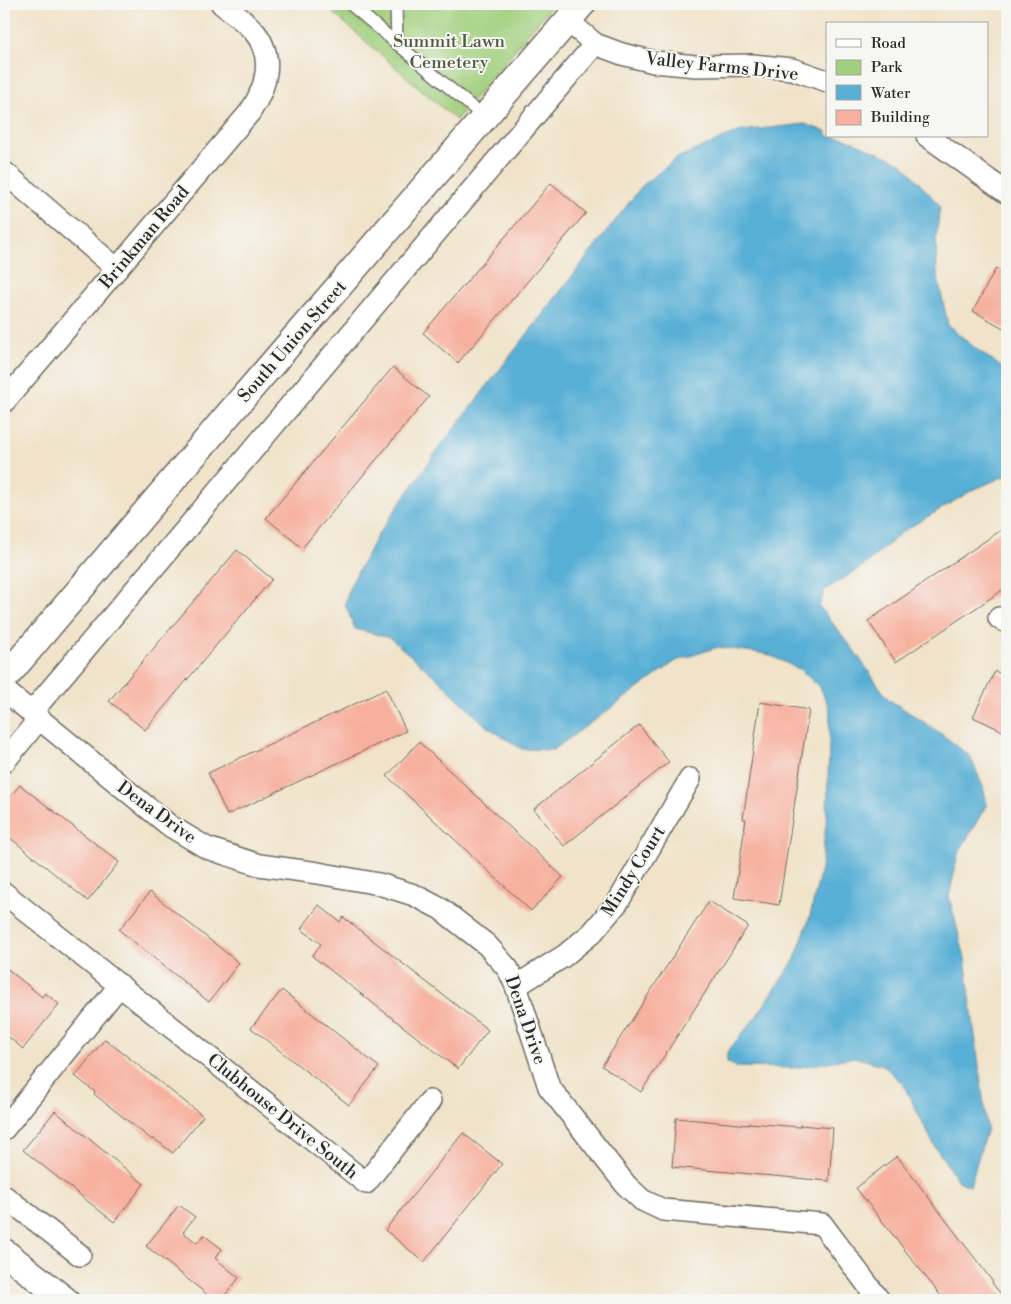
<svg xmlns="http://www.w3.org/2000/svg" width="1011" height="1304" font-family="'Libre Bodoni',serif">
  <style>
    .green { fill: #a0cf7d; stroke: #667d54 }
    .water { fill: #59afd6; stroke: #426d80 }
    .building { fill: #f7b09e }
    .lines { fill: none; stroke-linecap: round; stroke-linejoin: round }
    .service-casing { stroke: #706b62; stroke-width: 14 }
    .minor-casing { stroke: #706b62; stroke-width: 24 }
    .tertiary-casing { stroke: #706b62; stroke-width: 29 }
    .service { stroke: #fff; stroke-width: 11 }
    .minor { stroke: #fff; stroke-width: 21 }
    .tertiary { stroke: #fff; stroke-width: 26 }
    .labels { text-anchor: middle; stroke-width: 4; stroke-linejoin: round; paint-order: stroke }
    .park-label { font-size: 18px; fill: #4e5c44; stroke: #f6f6f2 }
    .street-label { font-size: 18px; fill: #2b2b2b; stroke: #f6f6f2 }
  </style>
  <rect width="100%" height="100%" fill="#f6f6f2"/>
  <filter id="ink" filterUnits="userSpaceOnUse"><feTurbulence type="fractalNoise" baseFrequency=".02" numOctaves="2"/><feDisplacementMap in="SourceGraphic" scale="10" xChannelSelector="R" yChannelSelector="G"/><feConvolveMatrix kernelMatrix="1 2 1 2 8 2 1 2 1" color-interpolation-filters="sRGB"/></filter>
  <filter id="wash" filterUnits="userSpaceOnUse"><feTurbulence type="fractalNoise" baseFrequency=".0096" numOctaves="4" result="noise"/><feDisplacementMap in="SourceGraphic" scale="20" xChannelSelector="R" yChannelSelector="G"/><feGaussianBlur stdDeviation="1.12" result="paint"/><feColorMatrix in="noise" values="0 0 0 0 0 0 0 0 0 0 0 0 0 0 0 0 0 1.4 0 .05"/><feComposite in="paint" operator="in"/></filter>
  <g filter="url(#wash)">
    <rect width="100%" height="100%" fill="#f0e3c9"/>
    <polygon class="green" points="323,4 553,4 456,120"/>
    <polygon class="water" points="805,124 827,132 827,136 845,138 902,163 940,206 936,239 937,274 948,325 975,348 1007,371 1007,475 971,491 902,532 865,565 825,590 819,606 853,649 888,699 936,730 970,756 983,787 987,804 958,854 949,897 965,958 987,1128 970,1186 958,1181 934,1145 903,1084 883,1065 854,1057 796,1068 736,1067 727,1062 727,1052 756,1017 795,959 810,916 821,869 827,813 830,710 821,689 801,670 767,654 718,647 676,661 553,750 522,749 486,726 438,679 390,638 355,629 345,604 350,586 377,536 439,448 642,186 677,158 741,131"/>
    <g id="blocks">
      <g class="building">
        <polygon points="551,183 586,213 458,363 423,333"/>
        <polygon points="996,268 1007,275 1007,330 973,311"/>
        <polygon points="393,367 429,397 302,548 266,518"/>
        <polygon points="1007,526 1007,587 896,662 868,621"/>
        <polygon points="237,550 272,579 145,730 109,701"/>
        <polygon points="995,671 1007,677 1007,733 973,717"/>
        <polygon points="386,689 406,731 227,815 208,773"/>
        <polygon points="760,702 809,710 779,905 734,898 746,819 743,819"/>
        <polygon points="639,725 669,762 564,846 534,809"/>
        <polygon points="419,742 563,877 531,911 387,776"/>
        <polygon points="20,785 119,862 88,901 4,833 4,804"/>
        <polygon points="150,892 239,963 209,1002 119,930"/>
        <polygon points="709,901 748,926 641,1092 602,1066"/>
        <polygon points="319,905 340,922 343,917 488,1030 458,1069 312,956 321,944 301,929"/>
        <polygon points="4,966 42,997 45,993 59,1004 23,1049 4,1033"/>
        <polygon points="282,990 379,1067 349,1105 251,1028"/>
        <polygon points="105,1039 203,1116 173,1153 153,1138 152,1140 94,1094 95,1092 75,1076"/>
        <polygon points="55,1111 144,1184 114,1222 23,1150"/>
        <polygon points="676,1118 749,1125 749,1123 800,1127 800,1125 833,1128 829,1181 672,1167"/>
        <polygon points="463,1133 502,1164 424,1262 385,1230"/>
        <polygon points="897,1156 993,1282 992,1283 1006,1300 944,1300 856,1188"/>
        <polygon points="179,1205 195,1217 183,1232 197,1243 204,1235 222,1249 215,1258 239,1278 221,1300 214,1300 146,1246"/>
      </g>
    </g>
  </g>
  <g filter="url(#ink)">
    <use href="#blocks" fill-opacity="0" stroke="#706b62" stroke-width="1"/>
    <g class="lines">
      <g class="service-casing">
        <g id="service">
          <polyline points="350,4 484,117"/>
          <polyline points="396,4 397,44"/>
        </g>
      </g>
      <g class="minor-casing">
        <g id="minor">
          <polyline points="567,20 595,44 622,54 654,62 696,66 752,65 792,69 827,81"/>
          <polyline points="927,136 1007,193"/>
          <polyline points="4,172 117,269"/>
          <path d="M4,402L250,112C267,86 276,55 252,29C243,20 232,12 222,4"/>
          <polyline points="999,618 1007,622"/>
          <polyline points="4,690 170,826 207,848 259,865 318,873 379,884 414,895 441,909 487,945 508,969 516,986 549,1087 626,1185 642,1200 663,1210 822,1224 879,1300"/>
          <polyline points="31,713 595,44"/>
          <polyline points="4,762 39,719"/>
          <polyline points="4,893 366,1183 430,1101"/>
          <polyline points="516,986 564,956 592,933 618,902 690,779"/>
          <polyline points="4,1129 120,985"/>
          <polyline points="4,1196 80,1255"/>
        </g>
      </g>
      <g class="tertiary-casing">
        <g id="tertiary">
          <polyline points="4,679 222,422 582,4"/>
          <polyline points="4,1252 65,1300"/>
        </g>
      </g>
      <use href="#service" class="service"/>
      <use href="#minor" class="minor"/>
      <use href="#tertiary" class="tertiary"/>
    </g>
  </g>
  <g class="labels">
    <g class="park-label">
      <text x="449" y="47">Summit Lawn<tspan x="449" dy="21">Cemetery</tspan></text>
    </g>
    <g class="street-label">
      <text transform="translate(722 66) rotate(6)" y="6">Valley Farms Drive</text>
      <text transform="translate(144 237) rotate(-50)" y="6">Brinkman Road</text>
      <text transform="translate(292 341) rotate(-49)" y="6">South Union Street</text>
      <text transform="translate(157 812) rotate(36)" y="6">Dena Drive</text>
      <text transform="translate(633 871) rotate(-58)" y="6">Mindy Court</text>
      <text transform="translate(526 1020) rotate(71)" y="6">Dena Drive</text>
      <text transform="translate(283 1116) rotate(39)" y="6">Clubhouse Drive South</text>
    </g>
  </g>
  <rect width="1011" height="1304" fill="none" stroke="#f6f6f2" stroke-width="20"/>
  <rect x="826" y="22" width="162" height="115" fill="#f6f6f2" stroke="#a5a5a2"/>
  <rect x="836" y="39" width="25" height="8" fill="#ffffff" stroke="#a5a5a2"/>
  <text x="871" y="48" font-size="15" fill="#2b2b2b">Road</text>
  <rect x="836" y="60" width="25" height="15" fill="#a0cf7d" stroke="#a5a5a2"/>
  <text x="871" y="72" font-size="15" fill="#2b2b2b">Park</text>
  <rect x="836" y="85" width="25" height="15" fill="#59afd6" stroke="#a5a5a2"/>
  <text x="871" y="98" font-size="15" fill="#2b2b2b">Water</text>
  <rect x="836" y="110" width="25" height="15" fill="#f7b09e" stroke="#a5a5a2"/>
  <text x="871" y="122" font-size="15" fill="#2b2b2b">Building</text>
</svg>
